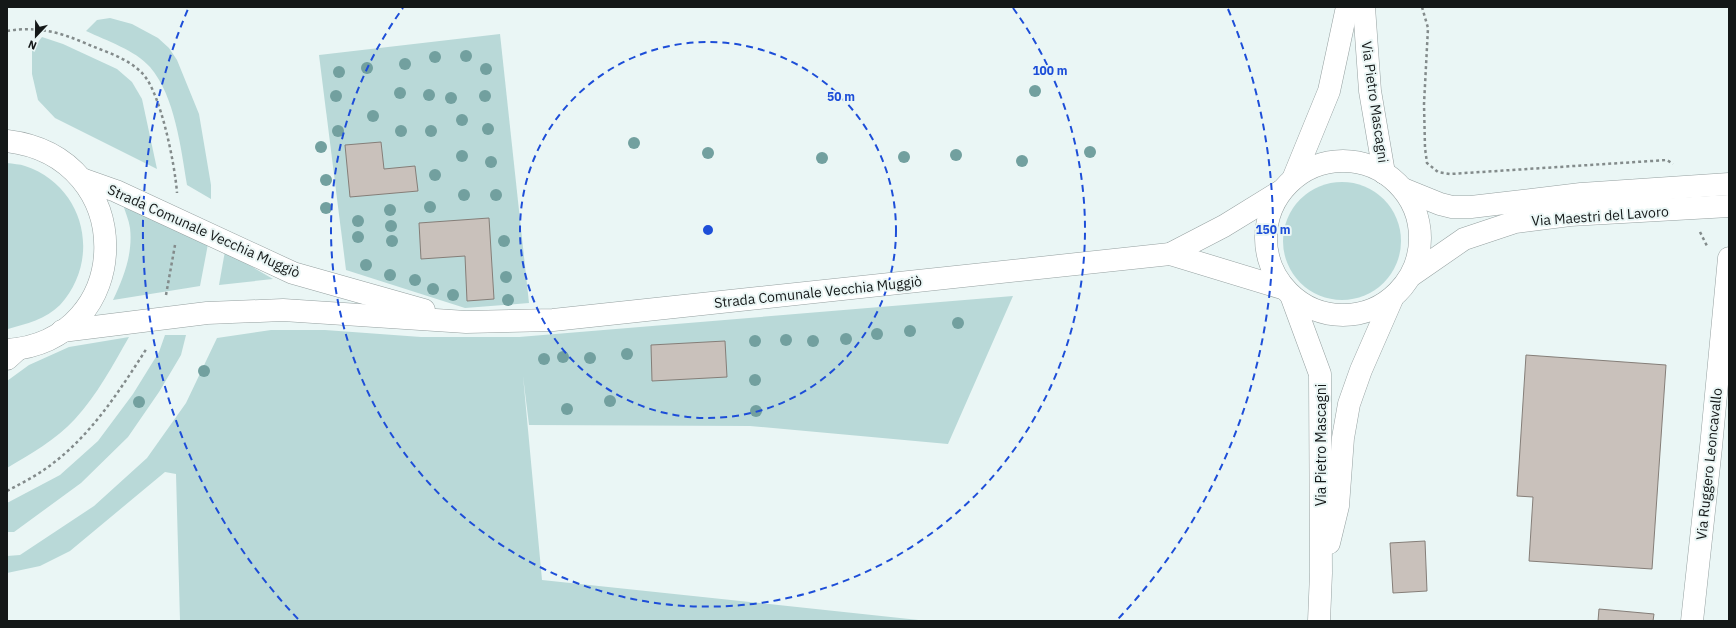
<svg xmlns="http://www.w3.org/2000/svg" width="1736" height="628" font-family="'IBM Plex Sans',sans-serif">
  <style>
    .green { fill: #b9d9d8 }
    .building { fill: #c9c1bb; stroke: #857e78 }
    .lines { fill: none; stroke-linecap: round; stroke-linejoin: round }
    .minor-casing { stroke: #95a0a0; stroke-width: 23 }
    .tertiary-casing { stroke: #95a0a0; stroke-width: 23 }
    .secondary-casing { stroke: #95a0a0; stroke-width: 23 }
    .trunk-casing { stroke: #95a0a0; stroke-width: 23 }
    .path { stroke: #838b8b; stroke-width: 2.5; stroke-dasharray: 3 3; stroke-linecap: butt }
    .minor { stroke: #fff; stroke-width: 22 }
    .tertiary { stroke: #fff; stroke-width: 22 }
    .secondary { stroke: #fff; stroke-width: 22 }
    .trunk { stroke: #fff; stroke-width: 22 }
    .tree { fill: #72a09f }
    .ring { fill: none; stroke: #1d4ed8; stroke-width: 2; stroke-dasharray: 7 5 }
    .labels { text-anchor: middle; stroke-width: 4; stroke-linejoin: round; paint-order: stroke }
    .street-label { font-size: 14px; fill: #141818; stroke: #eaf6f5 }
    .centre { fill: #1d4ed8; stroke: #eaf6f5; stroke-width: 2 }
    .ring-label { font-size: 12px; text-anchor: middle; font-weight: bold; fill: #1d4ed8; stroke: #eaf6f5; stroke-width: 4; stroke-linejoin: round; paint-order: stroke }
  </style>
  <rect width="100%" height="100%" fill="#eaf6f5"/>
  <g class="green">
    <path d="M110,18L132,24L158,38L169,48L177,60L199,114L211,185V199L187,185C181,149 175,96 150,67C135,50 107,41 86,31L97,20Z"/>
    <polygon points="500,34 529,303 465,308 346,270 319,55"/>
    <polygon points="42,37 63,44 117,69 132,82 142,99 157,169 55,118 38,100 32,74 32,50"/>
    <path d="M7,163C13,164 20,164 25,166C85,186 102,259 60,305C46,319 26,324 8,329Z"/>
    <circle cx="1342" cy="241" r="59"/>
    <path d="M123,204L208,244L200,286L113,300C124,277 133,253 130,228C129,220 125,212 123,204Z"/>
    <polygon points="225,251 273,279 219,285"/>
    <polygon points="1013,296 948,444 750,426 529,425 523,376 542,580 928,621 180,621 176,474 165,472 70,551 40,566 7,573 7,556 20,555 94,506 147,458 186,403 217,338 271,330 325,330 421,337 519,337"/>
    <polygon points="165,335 186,335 181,355 159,392 128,437 81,483 14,532 7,532 7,503 60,475 98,441 133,394 159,352"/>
    <path d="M129,337C113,365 97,395 75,419C56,440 30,454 7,468V381L29,365L69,347Z"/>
  </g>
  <g class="building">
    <polygon points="381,142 384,169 415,166 418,191 350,197 345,145"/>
    <polygon points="489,218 494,299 467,301 465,256 421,259 419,223"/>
    <polygon points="725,341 727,377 652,381 651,345"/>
    <polygon points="1526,355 1666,365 1652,569 1529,561 1533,497 1517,496"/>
    <polygon points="1425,541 1427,591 1393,593 1390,543"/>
    <polygon points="1599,609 1654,614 1653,621 1598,621"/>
  </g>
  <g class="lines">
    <g class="minor-casing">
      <polyline id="minor" points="1692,621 1711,447 1729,258"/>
    </g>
    <g class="tertiary-casing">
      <g id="tertiary">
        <polyline points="1292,298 1320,374 1321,573 1319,621"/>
        <polyline points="1329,543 1338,506 1343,438 1349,404 1361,370 1392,299"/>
      </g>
    </g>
    <g class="secondary-casing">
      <g id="secondary">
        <polyline points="1364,7 1370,91 1384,173"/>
        <path d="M7,141C140,157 136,341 7,350"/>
        <circle cx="1343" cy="238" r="77"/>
        <polyline points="82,179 116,191 293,273 424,310"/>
        <polyline points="1293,179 1329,91 1347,7"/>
        <polyline points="1403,189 1440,204 1452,207 1471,207 1581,194 1729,184"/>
        <polyline points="1170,254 1282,288"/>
        <polyline points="1412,275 1464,239 1515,222 1570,215 1729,206"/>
        <polyline points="62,331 207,313 283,310 466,322 553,320 1170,254 1224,226 1281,191"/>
      </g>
    </g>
    <g class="trunk-casing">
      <polyline id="trunk" points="7,359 18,349"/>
    </g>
    <g class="path">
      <polyline points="1422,7 1428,28 1424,104 1425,148 1427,163 1438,172 1450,174 1667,160 1673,164"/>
      <path d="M7,31C37,26 60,32 87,44C106,52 128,58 143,74C161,94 175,165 177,193"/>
      <polyline points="1700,232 1707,246"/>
      <polyline points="166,295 175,245"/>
      <path d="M7,491C22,483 38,475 52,464C92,434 120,390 147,348"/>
    </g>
    <use href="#minor" class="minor"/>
    <use href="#tertiary" class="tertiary"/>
    <use href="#secondary" class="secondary"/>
    <use href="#trunk" class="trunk"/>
  </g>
  <g class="tree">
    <circle cx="466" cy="56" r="6"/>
    <circle cx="435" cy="57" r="6"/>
    <circle cx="405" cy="64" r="6"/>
    <circle cx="367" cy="68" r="6"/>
    <circle cx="486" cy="69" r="6"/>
    <circle cx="339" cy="72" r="6"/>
    <circle cx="1035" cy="91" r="6"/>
    <circle cx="400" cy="93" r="6"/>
    <circle cx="429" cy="95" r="6"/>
    <circle cx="336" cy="96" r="6"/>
    <circle cx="485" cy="96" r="6"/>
    <circle cx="451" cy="98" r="6"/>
    <circle cx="373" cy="116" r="6"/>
    <circle cx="462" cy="120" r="6"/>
    <circle cx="488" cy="129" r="6"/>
    <circle cx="338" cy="131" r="6"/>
    <circle cx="401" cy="131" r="6"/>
    <circle cx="431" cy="131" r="6"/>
    <circle cx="634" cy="143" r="6"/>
    <circle cx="321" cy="147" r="6"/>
    <circle cx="1090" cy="152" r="6"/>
    <circle cx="708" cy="153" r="6"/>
    <circle cx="956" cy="155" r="6"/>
    <circle cx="462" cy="156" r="6"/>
    <circle cx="904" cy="157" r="6"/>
    <circle cx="822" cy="158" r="6"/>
    <circle cx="1022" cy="161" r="6"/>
    <circle cx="491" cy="162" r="6"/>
    <circle cx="435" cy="175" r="6"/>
    <circle cx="326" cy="180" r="6"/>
    <circle cx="464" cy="195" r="6"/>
    <circle cx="496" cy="195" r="6"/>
    <circle cx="430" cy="207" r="6"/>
    <circle cx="326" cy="208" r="6"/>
    <circle cx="390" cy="210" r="6"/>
    <circle cx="358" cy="221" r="6"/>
    <circle cx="391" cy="226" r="6"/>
    <circle cx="358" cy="237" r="6"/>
    <circle cx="392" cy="241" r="6"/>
    <circle cx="504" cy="241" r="6"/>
    <circle cx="366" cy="265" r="6"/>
    <circle cx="390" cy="275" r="6"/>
    <circle cx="506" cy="277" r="6"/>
    <circle cx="415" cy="280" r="6"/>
    <circle cx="433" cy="289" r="6"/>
    <circle cx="453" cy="295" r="6"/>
    <circle cx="508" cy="300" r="6"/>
    <circle cx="958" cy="323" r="6"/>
    <circle cx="910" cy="331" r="6"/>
    <circle cx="877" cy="334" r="6"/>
    <circle cx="846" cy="339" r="6"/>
    <circle cx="786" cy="340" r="6"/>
    <circle cx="755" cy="341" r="6"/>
    <circle cx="813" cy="341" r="6"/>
    <circle cx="627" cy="354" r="6"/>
    <circle cx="563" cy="357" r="6"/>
    <circle cx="590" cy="358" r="6"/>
    <circle cx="544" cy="359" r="6"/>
    <circle cx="204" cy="371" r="6"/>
    <circle cx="755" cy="380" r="6"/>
    <circle cx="610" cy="401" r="6"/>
    <circle cx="139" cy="402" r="6"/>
    <circle cx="567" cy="409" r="6"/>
    <circle cx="756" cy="411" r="6"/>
  </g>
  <g class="ring">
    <circle cx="708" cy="230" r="188"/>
    <path d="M1013 8A377 377 0 1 1 403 8"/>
    <path d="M298 619A565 565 0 0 1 188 9M1228 9A565 565 0 0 1 1118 619"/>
  </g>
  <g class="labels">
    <g class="street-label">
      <text transform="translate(1375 102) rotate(82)" y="5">Via Pietro Mascagni</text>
      <text transform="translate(1600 216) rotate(-4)" y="5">Via Maestri del Lavoro</text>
      <text transform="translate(204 231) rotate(24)" y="5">Strada Comunale Vecchia Muggiò</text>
      <text transform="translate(818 292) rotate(-6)" y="5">Strada Comunale Vecchia Muggiò</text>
      <text transform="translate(1321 445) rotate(-90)" y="5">Via Pietro Mascagni</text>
      <text transform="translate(1709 464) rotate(-84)" y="5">Via Ruggero Leoncavallo</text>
    </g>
  </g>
  <circle cx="708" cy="230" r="6" class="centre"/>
  <g class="ring-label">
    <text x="1050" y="75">100 m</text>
    <text x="841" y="101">50 m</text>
    <text x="1273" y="234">150 m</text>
  </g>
  <rect width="1736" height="628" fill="none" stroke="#141818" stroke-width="16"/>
  <g transform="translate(36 36) rotate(202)" stroke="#eaf6f5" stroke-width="3" paint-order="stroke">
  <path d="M0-3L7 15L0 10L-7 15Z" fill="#141818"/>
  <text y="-6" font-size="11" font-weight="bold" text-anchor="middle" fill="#141818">N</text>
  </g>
</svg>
